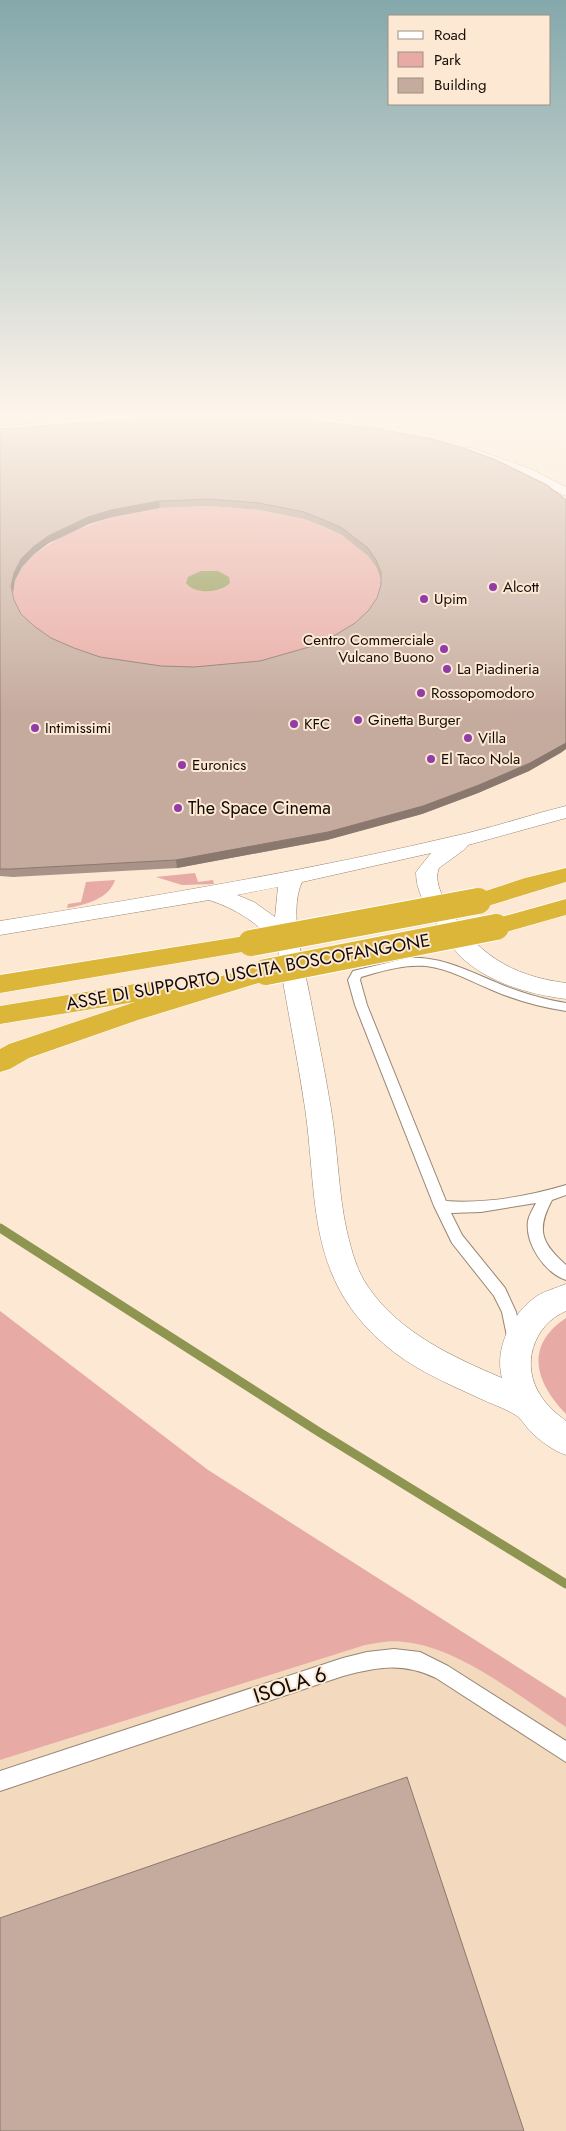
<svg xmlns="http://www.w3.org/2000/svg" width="566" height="2131" font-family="Jost,sans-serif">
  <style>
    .built { fill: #f3dabf }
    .green { fill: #e7aaa4 }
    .water { fill: #8e9550 }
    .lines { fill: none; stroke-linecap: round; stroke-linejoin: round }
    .stream { stroke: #8e9550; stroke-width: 9 }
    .lane-casing { stroke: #988673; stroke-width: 2 }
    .street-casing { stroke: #988673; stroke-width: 1 }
    .highway-casing { stroke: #fff; stroke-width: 1 }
    .lane { fill: #fff; fill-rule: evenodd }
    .street { fill: #fff; fill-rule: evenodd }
    .highway { fill: #dbb638; fill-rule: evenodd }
    .highway-bridge-casing { stroke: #fff; stroke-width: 28; stroke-linecap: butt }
    .highway-bridge { stroke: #dbb638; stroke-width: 26 }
    .wall { fill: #a99388; fill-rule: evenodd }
    .shaded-wall { fill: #8a786f }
    .building { fill: #c5ab9e; stroke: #8a786f; fill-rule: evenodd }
    .poi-dot { fill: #923ca8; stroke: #fce8d3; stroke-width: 2 }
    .labels { text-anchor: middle; stroke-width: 4; stroke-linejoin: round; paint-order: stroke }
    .far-poi-label { font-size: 15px; fill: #120b05; stroke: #fce8d3; text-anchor: start }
    .poi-label { font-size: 18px; fill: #120b05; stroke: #fce8d3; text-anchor: start }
    .street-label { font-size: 18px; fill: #120b05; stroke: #fce8d3 }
    .near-street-label { font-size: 21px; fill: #120b05; stroke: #fce8d3 }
  </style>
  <rect width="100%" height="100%" fill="#fce8d3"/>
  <polygon class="built" points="0,1311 208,1470 566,1698 566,2131 0,2131"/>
  <g class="green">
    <polygon points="210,506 259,510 304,519 342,535 356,545 368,556 376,567 381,580 381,592 368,618 289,661 162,674 52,646 15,607 13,593 15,580 22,567 34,554 67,533 112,517 160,508"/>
    <polygon points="195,873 198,882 213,880 214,884 182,885 156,877"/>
    <path d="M115,880C109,899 85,905 67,908L68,904L81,902L86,882Z"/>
    <path d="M0,1311L208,1470L566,1698V1727C520,1697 459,1647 404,1642C392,1640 378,1643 365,1645L0,1760Z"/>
    <path d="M566,1318V1414C535,1382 524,1346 566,1318Z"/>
  </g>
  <path class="water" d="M201,571H218L229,577L230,583C220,593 195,595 186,583L188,577Z"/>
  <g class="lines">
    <polyline class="stream" points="0,1228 319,1432 566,1584"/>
    <g class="lane-casing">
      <g id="lane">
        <path d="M408,958C444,956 474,974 507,987C526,994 546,1000 566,1003V1011C540,1007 515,1000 492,990C470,981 450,969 426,966C404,964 382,971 361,977L360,980L367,1005L446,1201C485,1204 529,1196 566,1185V1195L552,1200C536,1230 541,1243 566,1265V1280C545,1273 525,1244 528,1221C529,1215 533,1209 536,1203L481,1212L451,1213L462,1235L505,1288L516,1312L522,1341L519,1346L514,1348L509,1346L502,1312L494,1296L452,1243L434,1206L355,1005L348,980L353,971Z"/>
        <path d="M394,1649L420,1652L448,1666L566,1741V1762L436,1678C402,1662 378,1667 343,1676L0,1791V1771L343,1658L367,1652Z"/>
      </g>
    </g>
    <g class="street-casing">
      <g id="street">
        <path d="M104,416H290L355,422L361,426L355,430C236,416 119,418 0,435V427Z"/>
        <polygon points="469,447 531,469 566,487 566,496 521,475 464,454 462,451 464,448"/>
        <path d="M566,806V818L468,845L465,849L439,868C434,880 441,894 447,904C474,953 511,976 566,983V999C529,994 488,983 460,956C450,945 441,931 433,918C424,904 416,889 416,872L431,853L302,882C288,912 304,965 310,997C317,1034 325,1071 331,1109C338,1150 338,1192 347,1232C352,1252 357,1272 369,1288C400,1333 453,1357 502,1378C494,1348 512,1313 537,1296C545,1291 556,1288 566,1284V1311C533,1325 520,1366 541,1396C547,1406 557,1414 566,1421V1455C552,1450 540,1441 529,1430C525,1425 521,1419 517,1416C505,1408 491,1404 479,1398C446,1383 411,1368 384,1344C306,1277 318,1199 305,1108C297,1053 285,999 277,944C257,923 237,909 209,900L0,935V921C157,896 313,870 468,833C501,825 533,814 566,806ZM278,887L275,917L254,902L237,895Z"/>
      </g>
    </g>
    <g class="highway-casing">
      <g id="highway">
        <polygon points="566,868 566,882 478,909 470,906 466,901 470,896 525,878"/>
        <polygon points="566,899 566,915 496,935 487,933 484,927 487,921"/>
        <polygon points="251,935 260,937 263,943 260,949 0,993 0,975"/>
        <polygon points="266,963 275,966 279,972 275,978 138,1020 29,1058 10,1069 0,1072 0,1049 9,1044 135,1002 0,1024 0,1006 159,980 168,983 172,989 170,991"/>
      </g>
    </g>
    <use href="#lane" class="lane"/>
    <use href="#street" class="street"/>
    <use href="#highway" class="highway"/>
    <g class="highway-bridge-casing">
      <g id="highway-bridge">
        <polyline points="251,943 478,901"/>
        <polyline points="266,972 496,927"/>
      </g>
    </g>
    <use href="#highway-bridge" class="highway-bridge"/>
  </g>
  <path class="wall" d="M0,429L566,500L562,752L529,771L478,793L422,814L327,840L177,868L13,877L0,876ZM210,506L259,510L304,519L324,527L342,535L368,556L376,567L381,580L380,587L377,598L368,611L355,623L337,634L316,645L260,661L194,667L161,666L100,657L74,648L51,638L34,626L21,614L14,600L13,593L15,580L22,567L34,554L49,543L89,524L112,517L160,508Z"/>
  <g class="shaded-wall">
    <polygon points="159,501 160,508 112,517 89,524 49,543 34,554 22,567 15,580 13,593 11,586 14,573 21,559 33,547 48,536 88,517 111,510"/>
    <polygon points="566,743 566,749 562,752 529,771 478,793 422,814 327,840 177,868 176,860"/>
  </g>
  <g class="building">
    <path d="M162,417H271L325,422L379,429L432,439L466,449L494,459L547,485L566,500V743L530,763L479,785L423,806L328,832L176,860L11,869H0V429ZM210,499L259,503L304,512L324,520L342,528L368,548L376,560L381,572V585L377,598L368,611L355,623L337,634L316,645L260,661L194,667L161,666L100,657L74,648L51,638L34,626L21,614L14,600L11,586L14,573L21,559L33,547L48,536L88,517L111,510L159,501Z"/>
    <polygon points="407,1777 524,2131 0,2131 0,1918"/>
  </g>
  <linearGradient id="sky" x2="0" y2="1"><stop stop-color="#84a8ab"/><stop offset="0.58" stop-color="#fef5eb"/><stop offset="1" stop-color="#fef5eb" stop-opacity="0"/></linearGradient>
  <rect width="566" height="714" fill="url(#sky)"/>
  <g class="poi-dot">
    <circle cx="493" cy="587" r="5"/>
    <circle cx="424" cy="599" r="5"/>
    <circle cx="444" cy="649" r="5"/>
    <circle cx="447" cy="669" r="5"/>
    <circle cx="421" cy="693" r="5"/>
    <circle cx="358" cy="720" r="5"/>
    <circle cx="294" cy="724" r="5"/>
    <circle cx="35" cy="728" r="5"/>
    <circle cx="468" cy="738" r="5"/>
    <circle cx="431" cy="759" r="5"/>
    <circle cx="182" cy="765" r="5"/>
    <circle cx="178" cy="808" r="5"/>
  </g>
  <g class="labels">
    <g class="far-poi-label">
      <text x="503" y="592">Alcott</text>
      <text x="434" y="604">Upim</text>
      <text x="434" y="645" text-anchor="end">Centro Commerciale<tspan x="434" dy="17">Vulcano Buono</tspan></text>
      <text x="457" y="674">La Piadineria</text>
      <text x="431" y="698">Rossopomodoro</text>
      <text x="368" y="725">Ginetta Burger</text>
      <text x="304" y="729">KFC</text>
      <text x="45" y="733">Intimissimi</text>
      <text x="478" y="743">Villa</text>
      <text x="441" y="764">El Taco Nola</text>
      <text x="192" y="770">Euronics</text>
    </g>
    <g class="poi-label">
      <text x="188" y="814">The Space Cinema</text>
    </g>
    <g class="street-label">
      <text transform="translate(248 972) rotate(-10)" y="6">ASSE DI SUPPORTO USCITA BOSCOFANGONE</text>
    </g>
    <g class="near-street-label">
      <text transform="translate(290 1685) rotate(-18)" y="7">ISOLA 6</text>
    </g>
  </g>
  <rect x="388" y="15" width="162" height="90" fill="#fce8d3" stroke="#9e9081"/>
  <rect x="398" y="31" width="25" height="8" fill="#ffffff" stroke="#9e9081"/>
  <text x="434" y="40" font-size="15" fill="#120b05">Road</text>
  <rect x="398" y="52" width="25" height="15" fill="#e7aaa4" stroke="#9e9081"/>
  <text x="434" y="65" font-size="15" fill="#120b05">Park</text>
  <rect x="398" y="78" width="25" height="15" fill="#c5ab9e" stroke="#9e9081"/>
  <text x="434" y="90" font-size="15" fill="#120b05">Building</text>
</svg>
